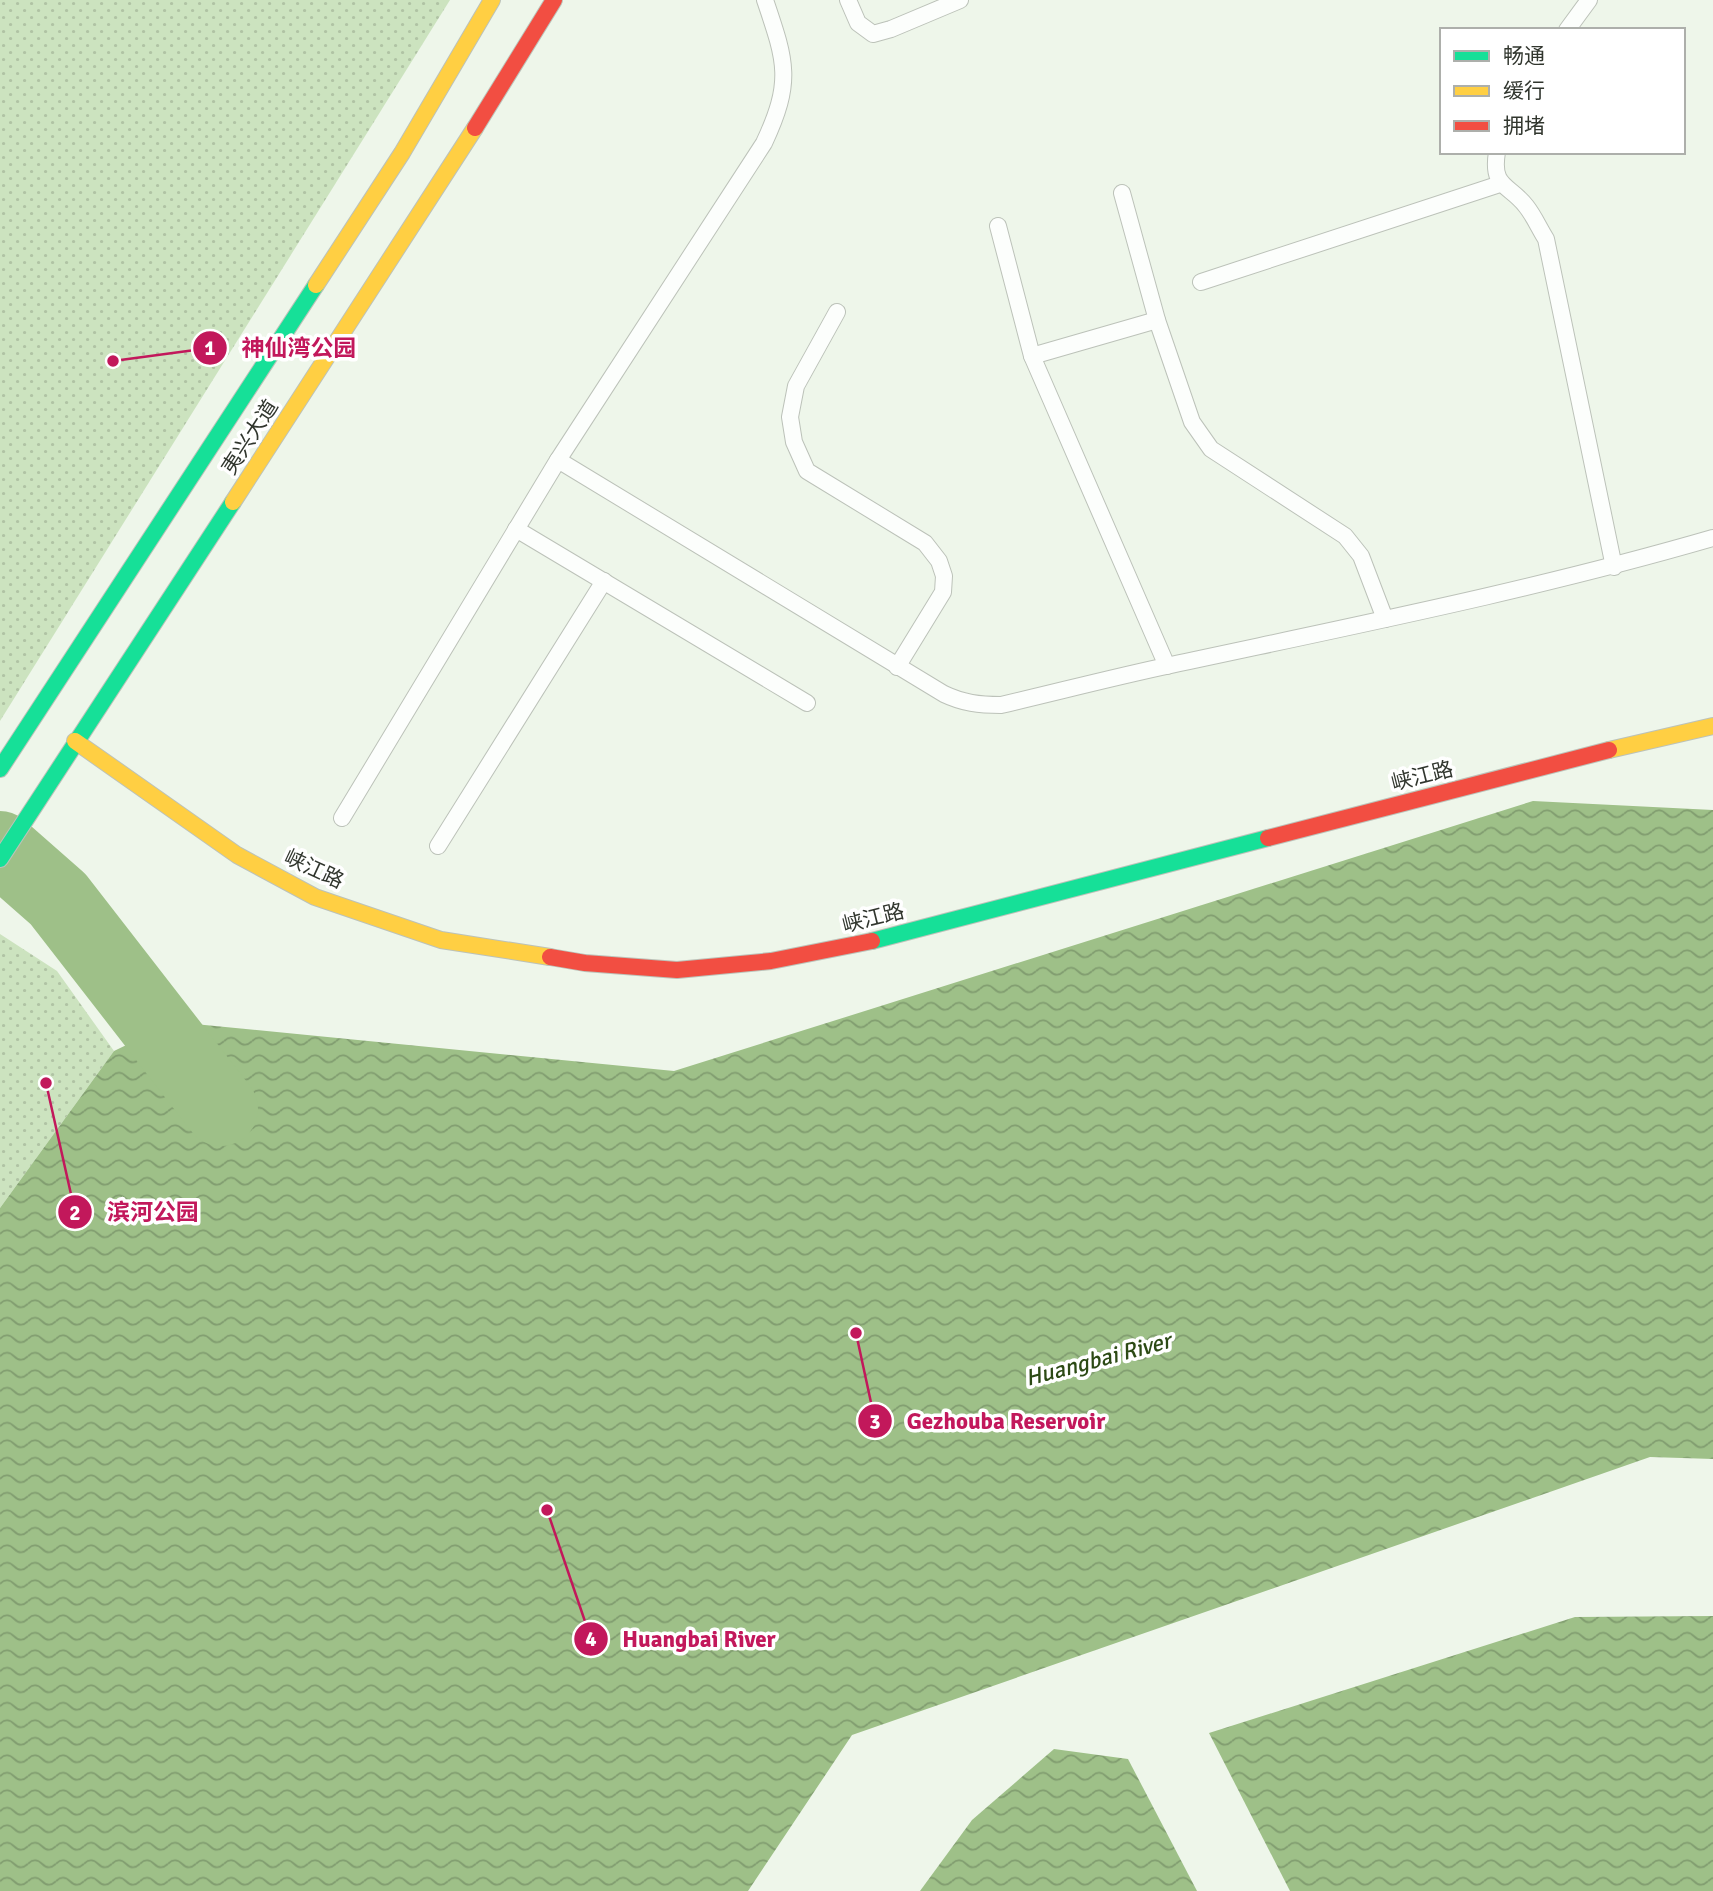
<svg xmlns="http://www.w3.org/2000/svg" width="1713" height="1891" font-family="Signika,'Noto Sans SC',sans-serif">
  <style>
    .grass { fill: url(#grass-dots) }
    .water { fill: url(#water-waves) }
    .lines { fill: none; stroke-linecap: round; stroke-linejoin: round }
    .river { stroke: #9ec088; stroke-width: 74 }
    .lane-casing { stroke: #bcc2b9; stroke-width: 18 }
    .fast-casing { stroke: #bcc2b9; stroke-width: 18 }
    .slow-casing { stroke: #bcc2b9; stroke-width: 18 }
    .jam-casing { stroke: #bcc2b9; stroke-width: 18 }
    .lane { stroke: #fcfefc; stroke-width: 16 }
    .fast { stroke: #16e098; stroke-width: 16 }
    .slow { stroke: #ffcf43; stroke-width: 16 }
    .jam { stroke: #f24e42; stroke-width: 16 }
    .labels { text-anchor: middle; stroke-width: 7; stroke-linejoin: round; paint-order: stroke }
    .street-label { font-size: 21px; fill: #31362e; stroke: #fff }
    .water-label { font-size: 23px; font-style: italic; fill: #2c4a15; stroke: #fff }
    .leader { fill: none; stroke: #c2185b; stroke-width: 2.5 }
    .callout-dot { fill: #c2185b; stroke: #fff; stroke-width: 2.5 }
    .mark-label { font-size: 21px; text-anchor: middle; font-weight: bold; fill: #fff }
    .callout-label { font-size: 23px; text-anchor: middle; font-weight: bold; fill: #c2185b; stroke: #fff; stroke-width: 7; stroke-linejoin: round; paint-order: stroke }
  </style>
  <defs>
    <pattern id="grass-dots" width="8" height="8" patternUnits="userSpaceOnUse" patternTransform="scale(1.75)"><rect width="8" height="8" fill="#cce3bf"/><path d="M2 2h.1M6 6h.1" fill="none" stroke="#b0c3a4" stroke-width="1.8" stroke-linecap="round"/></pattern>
    <pattern id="water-waves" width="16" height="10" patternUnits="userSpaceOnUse" patternTransform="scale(1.75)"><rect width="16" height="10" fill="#9ec088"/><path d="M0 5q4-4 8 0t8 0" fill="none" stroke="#819d70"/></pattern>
  </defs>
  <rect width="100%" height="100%" fill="#eef6ea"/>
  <g class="grass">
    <polygon points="0,0 450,0 0,721"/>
    <polygon points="0,934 57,971 114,1051 0,1208"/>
  </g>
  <g class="water">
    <polygon points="1533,801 1713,810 1713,1459 1650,1457 852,1735 748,1891 0,1891 0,1208 114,1051 174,1022 674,1071"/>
    <polygon points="1713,1616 1713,1891 1290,1891 1209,1733 1575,1617"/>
    <polygon points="1054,1749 1128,1759 1197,1891 920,1891 972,1820"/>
  </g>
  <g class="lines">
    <polyline class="river" points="0,848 58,899 221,1109"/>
    <g class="lane-casing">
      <g id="lane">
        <path d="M765,0C786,62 793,81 764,143L558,460L944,694C963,703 979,705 1001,705C1057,692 1114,677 1171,665C1352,626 1534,590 1713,538"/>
        <polyline points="848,0 858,23 873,34 891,29 960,0"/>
        <polyline points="1567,30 1589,0"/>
        <path d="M1497,152C1491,188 1509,184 1526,206C1534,216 1539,228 1546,239L1614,567"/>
        <polyline points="1122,193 1157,320 1192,422 1211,449 1345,536 1361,556 1385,619"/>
        <polyline points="998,226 1032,356 1167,666"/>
        <polyline points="1201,282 1500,184"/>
        <polyline points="837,312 796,386 790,417 794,442 807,471 925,543 939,561 944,576 943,592 897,667"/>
        <polyline points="1032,356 1157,320"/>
        <polyline points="516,529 807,703"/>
        <polyline points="342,818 558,460"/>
        <polyline points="438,846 604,581"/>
      </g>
    </g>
    <g class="fast-casing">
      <g id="fast">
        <polyline points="0,769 316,285"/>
        <polyline points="0,859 233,502"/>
        <polyline points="872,941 1268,838"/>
      </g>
    </g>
    <g class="slow-casing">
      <g id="slow">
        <polyline points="316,285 402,153 492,0"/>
        <polyline points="233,502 475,128"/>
        <polyline points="75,741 237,855 315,897 441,940 550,957"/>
        <polyline points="1609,750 1713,726"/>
      </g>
    </g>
    <g class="jam-casing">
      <g id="jam">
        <polyline points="475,128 554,0"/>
        <polyline points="1268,838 1609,750"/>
        <polyline points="550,957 585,963 677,970 771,961 872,941"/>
      </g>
    </g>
    <use href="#lane" class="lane"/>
    <use href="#fast" class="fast"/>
    <use href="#slow" class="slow"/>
    <use href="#jam" class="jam"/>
  </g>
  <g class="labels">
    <g class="street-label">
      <text transform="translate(250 437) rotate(-57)" y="7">夷兴大道</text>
      <text transform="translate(1422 776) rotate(-14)" y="7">峡江路</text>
      <text transform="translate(314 869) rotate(25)" y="7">峡江路</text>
      <text transform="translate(873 918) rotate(-14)" y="7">峡江路</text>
    </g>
    <g class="water-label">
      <text transform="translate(1098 1359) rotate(-15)" y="8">Huangbai River</text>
    </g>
  </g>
  <path class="leader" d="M113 361L210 348M46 1083L75 1212M856 1333L875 1421M547 1510L591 1639"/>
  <g class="callout-dot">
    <circle cx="113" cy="361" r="7"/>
    <circle cx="46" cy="1083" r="7"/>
    <circle cx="856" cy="1333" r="7"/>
    <circle cx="547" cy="1510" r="7"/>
    <circle cx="210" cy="348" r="18"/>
    <circle cx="75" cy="1212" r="18"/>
    <circle cx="875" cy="1421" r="18"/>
    <circle cx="591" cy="1639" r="18"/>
  </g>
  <g class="mark-label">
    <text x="210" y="355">1</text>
    <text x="75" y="1220">2</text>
    <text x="875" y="1429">3</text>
    <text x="591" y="1646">4</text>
  </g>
  <g class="callout-label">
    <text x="299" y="356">神仙湾公园</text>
    <text x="153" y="1220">滨河公园</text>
    <text x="1006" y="1429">Gezhouba Reservoir</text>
    <text x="699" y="1647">Huangbai River</text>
  </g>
  <rect x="1440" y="28" width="245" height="126" fill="#ffffff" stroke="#adafab" stroke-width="2"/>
  <rect x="1454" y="51" width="35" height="10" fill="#16e098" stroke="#adafab" stroke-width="2"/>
  <text x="1503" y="63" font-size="21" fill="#31362e">畅通</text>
  <rect x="1454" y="86" width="35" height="10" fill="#ffcf43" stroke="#adafab" stroke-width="2"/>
  <text x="1503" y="98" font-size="21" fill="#31362e">缓行</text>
  <rect x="1454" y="121" width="35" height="10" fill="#f24e42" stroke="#adafab" stroke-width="2"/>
  <text x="1503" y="133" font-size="21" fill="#31362e">拥堵</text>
</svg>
